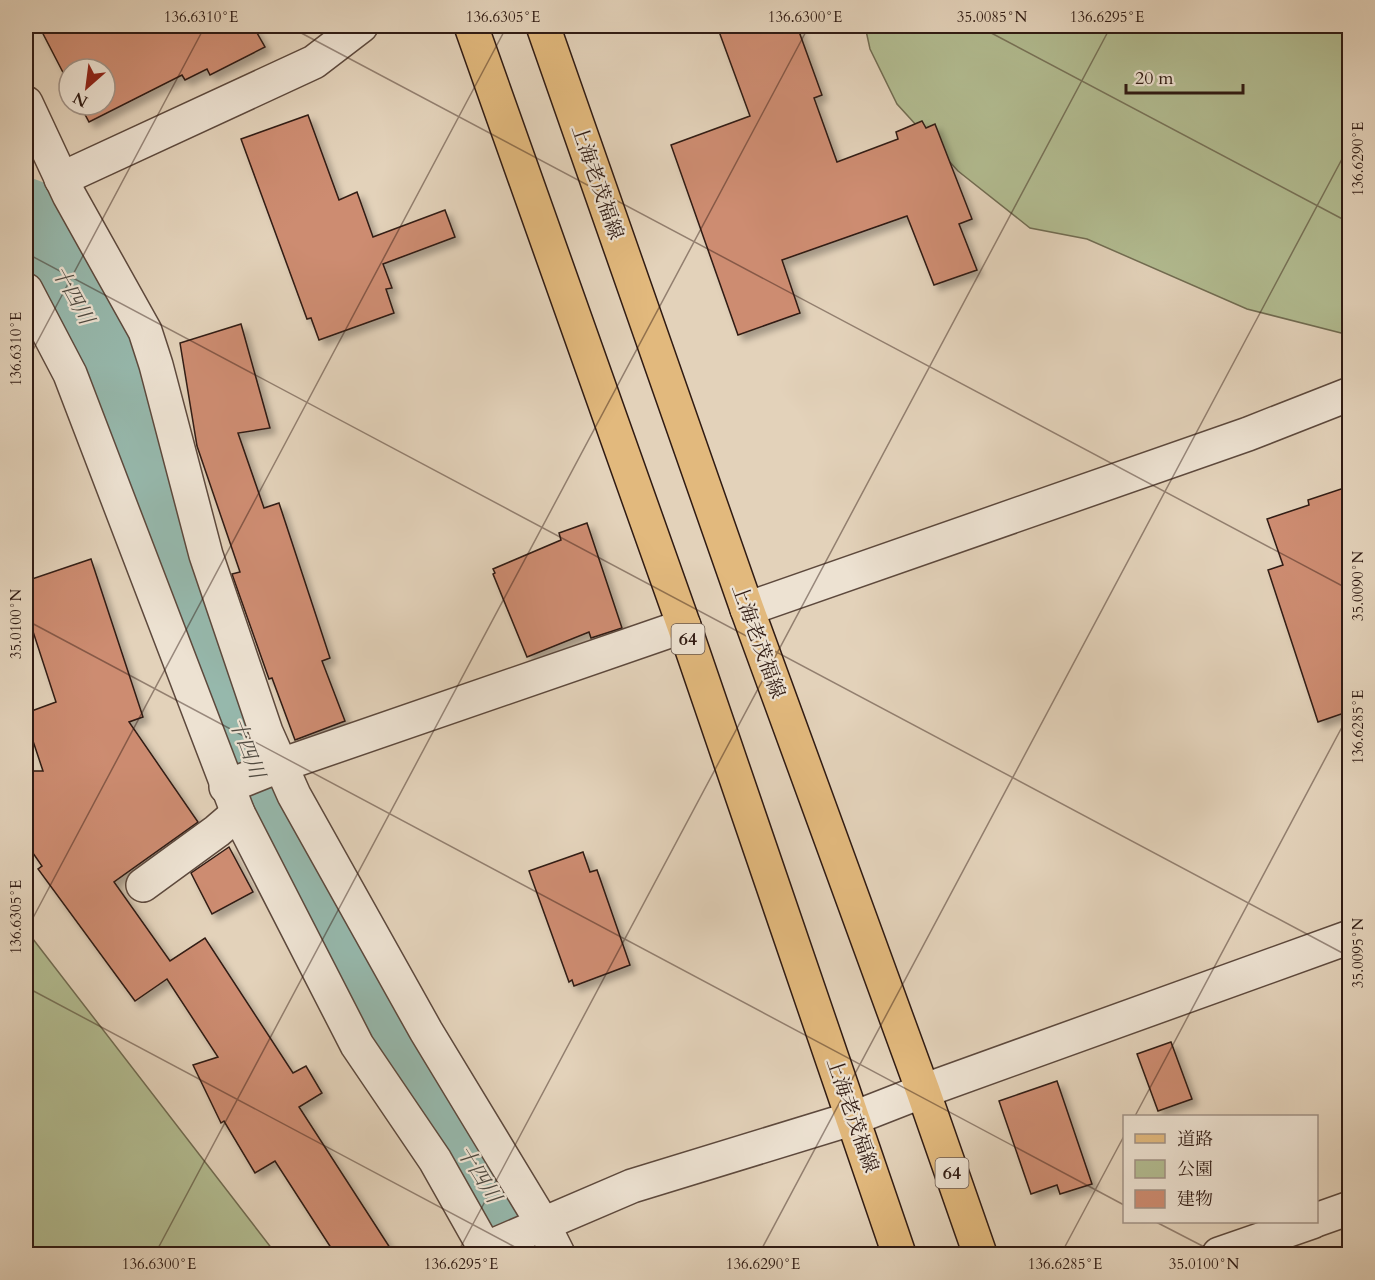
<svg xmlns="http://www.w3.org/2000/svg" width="1375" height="1280" font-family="Cardo,'Noto Serif JP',serif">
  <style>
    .green { fill: #b2bc91; stroke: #716c52; stroke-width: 1.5 }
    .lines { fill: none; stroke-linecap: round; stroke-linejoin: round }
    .river { stroke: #96b8ac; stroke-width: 70 }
    .building { fill: #cd8c71; stroke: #301b13; stroke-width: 1.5; filter: url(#shadow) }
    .minor-casing { stroke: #5d493d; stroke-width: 36 }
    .tertiary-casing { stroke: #5d493d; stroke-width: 36 }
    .primary-casing { stroke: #301b13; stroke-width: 36 }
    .minor { stroke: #ede2d2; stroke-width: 33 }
    .tertiary { stroke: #ede2d2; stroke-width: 33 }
    .primary { stroke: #e2b97d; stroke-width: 33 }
    .ticks { fill: none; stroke: #301b13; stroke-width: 1.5; stroke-opacity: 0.45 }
    .labels { text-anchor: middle; stroke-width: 4.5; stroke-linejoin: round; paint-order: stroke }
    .shield { fill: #ede2d2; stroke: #69574c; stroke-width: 1.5 }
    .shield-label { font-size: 18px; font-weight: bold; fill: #301b13 }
    .street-label { font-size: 20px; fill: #301b13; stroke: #ede2d2 }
    .water-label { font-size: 21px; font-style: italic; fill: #4f4a41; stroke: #ede2d2 }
    .neatline { fill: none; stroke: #301b13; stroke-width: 2 }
    .ticks-label { font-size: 15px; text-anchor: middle; fill: #301b13 }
  </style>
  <defs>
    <filter id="shadow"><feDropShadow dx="5.5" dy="5.5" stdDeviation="3" flood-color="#0004"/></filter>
  </defs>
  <rect width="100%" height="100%" fill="#e3d2ba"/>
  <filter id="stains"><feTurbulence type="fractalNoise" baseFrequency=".00333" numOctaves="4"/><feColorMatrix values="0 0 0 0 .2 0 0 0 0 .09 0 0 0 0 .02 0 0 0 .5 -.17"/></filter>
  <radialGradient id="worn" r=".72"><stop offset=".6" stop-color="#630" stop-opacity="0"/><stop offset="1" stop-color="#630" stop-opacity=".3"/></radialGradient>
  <g class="green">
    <polygon points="865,26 1349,26 1349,335 1247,309 1087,239 1030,228 958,171 897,104 870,49"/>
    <polygon points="26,930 276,1254 26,1254"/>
  </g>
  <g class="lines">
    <polyline class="river" points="26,213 88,320 117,387 152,498 265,795 386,1023 529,1254"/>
  </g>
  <g class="building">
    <polygon points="39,26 253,26 265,47 210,75 207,69 185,80 182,75 89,122 80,105 105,105 105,69 69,69 69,84"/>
    <polygon points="717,26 797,26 822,95 814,98 837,162 898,139 896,132 922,121 926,128 935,124 972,219 959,224 977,270 934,285 907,216 782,260 800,313 738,335 671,145 750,116"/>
    <polygon points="308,115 339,200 357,192 373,237 445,210 455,237 383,264 392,288 386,289 394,313 319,340 311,318 307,319 241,139"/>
    <polygon points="241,324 270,428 238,433 264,508 279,503 330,658 322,661 345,721 295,740 272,678 269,679 232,574 240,572 197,446 180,343"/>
    <polygon points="1350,486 1350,711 1318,722 1268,570 1283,565 1267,519 1309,505 1308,500"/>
    <polygon points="587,523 622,628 591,638 589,632 527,657 493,574 495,573 493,569 561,540 559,533"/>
    <polygon points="91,559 143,717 129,722 198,822 114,882 170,961 205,938 293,1073 306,1066 322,1093 299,1107 394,1254 335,1254 275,1161 255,1173 224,1121 221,1123 193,1065 218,1057 167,979 135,1001 38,869 42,866 26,843 26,771 43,771 26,720 26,713 56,702 26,610 26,581"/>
    <polygon points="229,847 253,892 212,914 191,873"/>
    <polygon points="583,852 590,872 597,870 630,965 574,986 572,980 569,982 529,871"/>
    <polygon points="1171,1042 1192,1099 1158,1111 1137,1054"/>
    <polygon points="1057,1081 1092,1184 1060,1194 1057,1185 1031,1194 999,1101"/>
  </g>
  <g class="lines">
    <g class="minor-casing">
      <g id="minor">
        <polyline points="26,103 69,195 145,331 156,365 206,555 266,732 294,795 426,1031 543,1224 558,1254"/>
        <polyline points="61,179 314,62 361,26"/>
        <polyline points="26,290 70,374 238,813 357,1045 435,1160 488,1254"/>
        <polyline points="747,609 1248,434 1350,394"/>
        <polyline points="226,787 281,765 684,626"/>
        <polyline points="143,885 217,831 238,813"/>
        <polyline points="1316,1220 1350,1208"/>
        <polyline points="485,1249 632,1186 854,1118 923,1091"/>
        <polyline points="1219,1254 1312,1222"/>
      </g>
    </g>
    <g class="tertiary-casing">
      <polyline id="tertiary" points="923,1091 1350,937"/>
    </g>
    <g class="primary-casing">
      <g id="primary">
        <polyline points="471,26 684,626 899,1254"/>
        <polyline points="543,26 747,609 923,1091 980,1254"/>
      </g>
    </g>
    <use href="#minor" class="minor"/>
    <use href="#tertiary" class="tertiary"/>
    <use href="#primary" class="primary"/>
  </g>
  <path class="ticks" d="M288,26L1350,590M978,26L1350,223M26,253L1350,957M26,363L205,26M26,620L1124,1205M26,931L507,26M26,987L528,1254M1135,1116L1350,712M1156,1222L1218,1254M155,1254L809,26M457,1254L1111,26M759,1254L1350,144M1061,1254L1124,1136"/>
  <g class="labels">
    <g class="shield">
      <rect x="671.5" y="624" width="33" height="30" rx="4.5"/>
      <rect x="935.5" y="1158" width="33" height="30" rx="4.5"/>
    </g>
    <g class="shield-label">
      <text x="688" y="645">64</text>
      <text x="952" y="1179">64</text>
    </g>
    <g class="street-label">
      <text transform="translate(598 182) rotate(71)" y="7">上海老茂福線</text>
      <text transform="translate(759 641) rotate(70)" y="7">上海老茂福線</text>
      <text transform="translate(853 1115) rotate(71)" y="7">上海老茂福線</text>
    </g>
    <g class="water-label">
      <text transform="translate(73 295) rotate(61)" y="7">十四川</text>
      <text transform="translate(247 748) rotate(69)" y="7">十四川</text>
      <text transform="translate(479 1174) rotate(58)" y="7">十四川</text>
    </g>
  </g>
  <rect width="1375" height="1280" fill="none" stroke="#e3d2ba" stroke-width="66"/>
  <rect x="1123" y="1115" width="195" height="108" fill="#ede2d2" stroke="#a19286" stroke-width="1.5"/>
  <rect x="1135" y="1134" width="30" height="9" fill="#e2b97d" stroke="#a19286" stroke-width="1.5"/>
  <text x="1177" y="1145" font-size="18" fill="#301b13">道路</text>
  <rect x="1135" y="1160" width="30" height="18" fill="#b2bc91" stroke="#a19286" stroke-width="1.5"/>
  <text x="1177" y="1175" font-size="18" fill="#301b13">公園</text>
  <rect x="1135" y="1190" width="30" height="18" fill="#cd8c71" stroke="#a19286" stroke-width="1.5"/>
  <text x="1177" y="1205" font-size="18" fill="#301b13">建物</text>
  <g transform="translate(87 87) rotate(208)"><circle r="28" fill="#ede2d2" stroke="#a19286" stroke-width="1.5"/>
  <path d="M0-4.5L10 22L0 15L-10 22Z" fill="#8f2418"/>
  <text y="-9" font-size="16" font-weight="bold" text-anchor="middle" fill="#301b13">N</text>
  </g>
  <path d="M1126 84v9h117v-9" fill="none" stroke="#301b13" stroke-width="3"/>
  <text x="1135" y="84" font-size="18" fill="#301b13" stroke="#ede2d2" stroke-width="4.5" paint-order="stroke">20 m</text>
  <rect x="33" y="33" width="1309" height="1214" class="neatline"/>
  <g class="ticks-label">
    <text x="201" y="22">136.6310°E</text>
    <text x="503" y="22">136.6305°E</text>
    <text x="805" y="22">136.6300°E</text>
    <text x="992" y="22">35.0085°N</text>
    <text x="1107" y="22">136.6295°E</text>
    <text transform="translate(1358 159) rotate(-90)" y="5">136.6290°E</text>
    <text transform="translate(16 349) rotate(-90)" y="5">136.6310°E</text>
    <text transform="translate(1358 586) rotate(-90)" y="5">35.0090°N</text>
    <text transform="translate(16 624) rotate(-90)" y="5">35.0100°N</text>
    <text transform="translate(1358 727) rotate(-90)" y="5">136.6285°E</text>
    <text transform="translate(16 917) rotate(-90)" y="5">136.6305°E</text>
    <text transform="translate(1358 953) rotate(-90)" y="5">35.0095°N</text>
    <text x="159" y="1269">136.6300°E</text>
    <text x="461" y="1269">136.6295°E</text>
    <text x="763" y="1269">136.6290°E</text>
    <text x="1065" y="1269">136.6285°E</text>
    <text x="1204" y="1269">35.0100°N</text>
  </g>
  <rect width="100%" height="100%" filter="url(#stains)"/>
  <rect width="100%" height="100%" fill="url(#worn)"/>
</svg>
